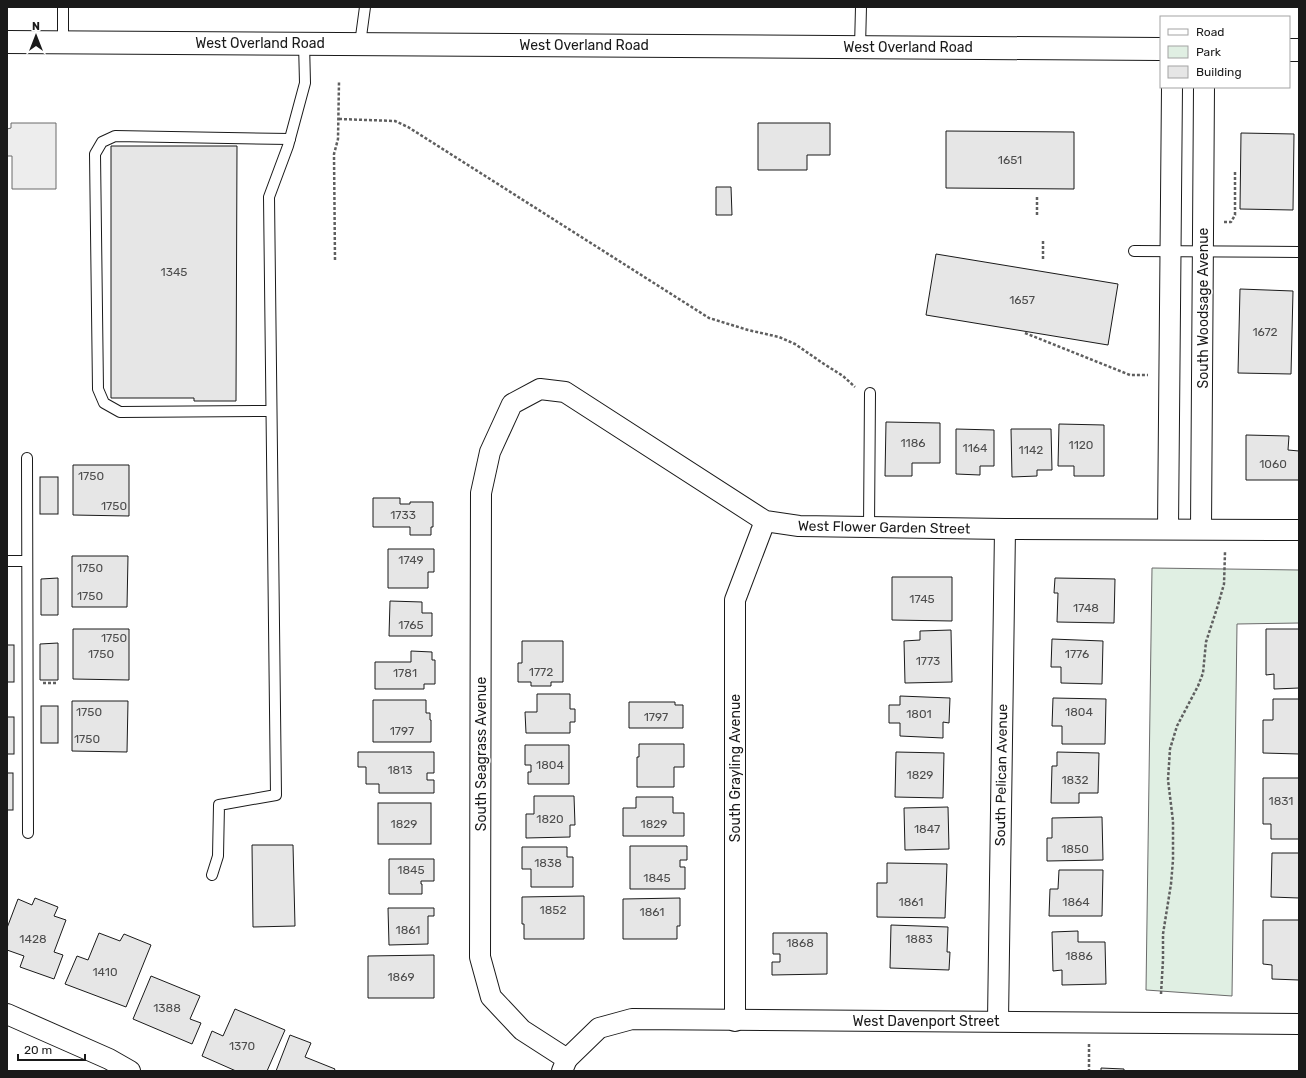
<svg xmlns="http://www.w3.org/2000/svg" width="1306" height="1078" font-family="Rubik,sans-serif">
  <style>
    .green { fill: #e0efe3; stroke: #6a6a6a }
    .parking { fill: #ededed; stroke: #6a6a6a }
    .building { fill: #e6e6e6; stroke: #1a1a1a }
    .lines { fill: none; stroke-linecap: round; stroke-linejoin: round }
    .service-casing { stroke: #1a1a1a; stroke-width: 12 }
    .minor-casing { stroke: #1a1a1a; stroke-width: 22 }
    .tertiary-casing { stroke: #1a1a1a; stroke-width: 24 }
    .path { stroke: #5f5f5f; stroke-width: 2.5; stroke-dasharray: 3 2; stroke-linecap: butt }
    .service { stroke: #fff; stroke-width: 10 }
    .minor { stroke: #fff; stroke-width: 20 }
    .tertiary { stroke: #fff; stroke-width: 22 }
    .labels { text-anchor: middle; stroke-width: 3; stroke-linejoin: round; paint-order: stroke }
    .number-label { font-size: 12px; fill: #4d4d4d }
    .street-label { font-size: 14px; fill: #1a1a1a; stroke: #fff }
  </style>
  <rect width="100%" height="100%" fill="#fff"/>
  <polygon class="green" points="1152,568 1299,570 1299,623 1237,624 1232,996 1146,990"/>
  <polygon class="parking" points="11,123 56,123 56,189 12,189 12,156 7,156 7,129 11,128"/>
  <g class="building">
    <polygon points="758,123 830,123 830,155 807,155 807,170 758,170"/>
    <polygon points="946,131 1074,132 1074,189 946,188"/>
    <polygon points="1241,133 1294,134 1293,210 1240,209"/>
    <polygon points="111,146 237,146 236,401 194,401 194,398 111,398"/>
    <polygon points="716,187 731,187 732,215 716,215"/>
    <polygon points="936,254 1118,284 1108,345 926,315"/>
    <polygon points="1240,289 1293,291 1291,374 1238,373"/>
    <polygon points="886,422 940,423 940,463 912,463 912,476 885,476"/>
    <polygon points="1059,424 1104,425 1104,476 1074,476 1074,466 1058,466"/>
    <polygon points="956,429 994,430 994,466 980,466 980,475 956,474"/>
    <polygon points="1011,429 1051,429 1052,470 1037,470 1037,476 1012,477"/>
    <polygon points="1246,435 1289,436 1288,450 1299,451 1299,480 1246,480"/>
    <polygon points="73,465 129,465 129,516 73,515"/>
    <rect x="40" y="477" width="18" height="37"/>
    <polygon points="373,498 400,498 400,504 410,504 410,502 433,502 433,527 431,527 431,535 410,535 410,527 373,527"/>
    <polygon points="388,549 434,549 434,572 428,572 428,588 388,588"/>
    <polygon points="72,556 128,556 127,607 72,607"/>
    <polygon points="892,577 952,577 952,621 892,620"/>
    <polygon points="58,578 58,615 41,615 41,579"/>
    <polygon points="1055,578 1115,579 1114,623 1057,622 1058,593 1054,593"/>
    <polygon points="390,601 422,602 422,613 432,613 432,636 389,636"/>
    <polygon points="73,629 129,629 129,680 73,679"/>
    <polygon points="1266,629 1299,629 1299,688 1274,689 1274,674 1266,675"/>
    <polygon points="951,630 952,682 905,683 904,641 920,640 920,631"/>
    <polygon points="1052,639 1103,641 1102,684 1061,683 1061,667 1051,667"/>
    <polygon points="522,641 563,641 563,682 551,682 551,686 531,686 531,682 518,682 518,663 522,663"/>
    <polygon points="58,643 58,680 40,680 40,644"/>
    <rect x="7" y="645" width="7" height="37"/>
    <polygon points="411,651 432,652 432,660 435,660 435,684 424,684 424,689 375,689 375,662 411,662"/>
    <polygon points="537,694 570,694 570,709 575,709 575,722 570,722 570,733 526,733 525,712 537,712"/>
    <polygon points="900,696 950,698 949,723 943,722 943,738 900,736 900,723 889,723 889,705 900,705"/>
    <polygon points="1053,698 1106,699 1105,744 1062,744 1062,726 1052,726"/>
    <polygon points="1273,699 1299,699 1299,754 1263,753 1263,720 1273,720"/>
    <polygon points="373,700 426,700 426,713 430,713 430,720 431,720 431,742 373,742"/>
    <polygon points="72,701 128,701 127,752 72,751"/>
    <polygon points="629,702 675,702 675,705 683,705 683,728 629,728"/>
    <rect x="41" y="706" width="17" height="37"/>
    <rect x="7" y="717" width="7" height="37"/>
    <polygon points="639,744 684,744 684,767 674,767 674,787 637,787 637,757 639,757"/>
    <polygon points="525,745 569,745 569,784 528,784 528,772 531,772 531,765 525,765"/>
    <polygon points="358,752 434,752 434,773 427,773 427,780 434,780 434,793 379,793 379,784 366,784 366,767 358,767"/>
    <polygon points="896,752 944,753 943,798 895,797"/>
    <polygon points="1057,752 1099,753 1098,793 1079,793 1079,803 1051,803 1052,766 1057,766"/>
    <rect x="7" y="773" width="6" height="37"/>
    <polygon points="1263,778 1299,778 1299,839 1271,839 1271,824 1263,824"/>
    <polygon points="534,796 574,796 575,825 570,825 570,837 526,838 526,814 534,814"/>
    <polygon points="636,797 673,797 673,813 684,813 684,836 623,836 623,808 636,808"/>
    <rect x="378" y="803" width="53" height="41"/>
    <polygon points="948,807 949,849 905,850 904,808"/>
    <polygon points="1102,817 1103,860 1047,861 1047,838 1052,838 1052,818"/>
    <polygon points="252,845 293,845 295,926 253,927"/>
    <polygon points="630,846 687,846 687,860 680,860 680,867 685,867 685,889 630,889"/>
    <polygon points="522,847 567,847 567,857 573,857 573,887 531,887 531,869 522,869"/>
    <polygon points="1272,853 1299,853 1299,898 1271,897"/>
    <polygon points="389,859 434,859 434,881 421,881 421,884 422,884 422,894 389,894"/>
    <polygon points="887,863 947,864 945,918 877,917 877,883 887,883"/>
    <polygon points="1059,870 1103,870 1102,916 1049,916 1050,889 1058,889"/>
    <polygon points="584,896 584,939 524,939 524,924 522,924 522,897"/>
    <polygon points="35,898 58,907 54,916 66,920 54,952 63,955 54,979 20,967 24,956 7,950 7,928 18,899 32,905"/>
    <polygon points="680,898 680,926 677,926 677,939 623,939 623,899"/>
    <polygon points="388,908 434,908 434,916 428,916 428,944 389,945"/>
    <polygon points="1263,920 1299,920 1299,980 1272,979 1272,965 1263,964"/>
    <polygon points="891,925 948,927 947,952 950,952 949,970 890,968"/>
    <polygon points="1078,931 1078,942 1105,942 1106,984 1062,985 1062,970 1053,971 1052,932"/>
    <polygon points="99,933 120,941 124,934 151,945 126,1007 65,984 77,956 88,960"/>
    <polygon points="773,933 827,933 827,974 772,975 772,962 780,962 780,954 773,954"/>
    <polygon points="434,955 434,998 368,998 368,956"/>
    <polygon points="151,976 200,996 190,1019 201,1023 192,1044 133,1019"/>
    <polygon points="235,1009 285,1030 267,1071 236,1071 202,1056 212,1031 223,1036"/>
    <polygon points="290,1035 311,1043 305,1057 335,1069 334,1071 276,1071"/>
    <polygon points="1101,1068 1124,1069 1124,1071 1101,1071"/>
  </g>
  <g class="lines">
    <g class="service-casing">
      <g id="service">
        <polyline points="63,7 63,42"/>
        <polyline points="360,44 365,7"/>
        <polyline points="860,47 861,7"/>
        <polyline points="1134,251 1299,252"/>
        <polyline points="271,411 120,412 104,403 98,389 95,154 102,142 115,136 290,139"/>
        <polyline points="27,458 28,833"/>
        <polyline points="869,527 870,393"/>
        <polyline points="7,561 27,561"/>
        <polyline points="212,875 218,856 219,805 276,795 269,197 288,146 305,83 304,43"/>
      </g>
    </g>
    <g class="minor-casing">
      <g id="minor">
        <polyline points="1168,529 1172,87"/>
        <polyline points="1201,529 1204,87"/>
        <polyline points="7,1014 109,1059 130,1071"/>
        <polyline points="735,1021 735,600 765,521"/>
        <polyline points="998,1021 1005,529"/>
        <polyline points="567,1059 599,1028 632,1019 1299,1024"/>
        <polyline points="562,1071 567,1059 522,1030 491,997 480,957 481,493 490,452 512,404 540,389 565,392 765,521 799,526 1005,529 1299,530"/>
      </g>
    </g>
    <g class="tertiary-casing">
      <g id="tertiary">
        <polyline points="7,42 1161,49"/>
        <polyline points="1289,50 1299,50"/>
      </g>
    </g>
    <g class="path">
      <polyline points="339,119 395,121 408,127 709,318 748,330 779,337 795,344 824,364 843,376 855,387"/>
      <polyline points="1037,197 1037,215"/>
      <polyline points="1224,222 1231,222 1235,215 1235,170"/>
      <polyline points="1043,241 1043,259"/>
      <polyline points="335,260 334,154 338,139 339,82"/>
      <polyline points="1025,333 1130,375 1148,375"/>
      <polyline points="43,683 58,683"/>
      <polyline points="1161,994 1163,960 1163,934 1171,884 1173,860 1173,821 1168,780 1170,749 1177,726 1198,686 1203,673 1206,642 1218,605 1224,584 1225,552"/>
      <polyline points="1089,1044 1089,1071"/>
    </g>
    <use href="#service" class="service"/>
    <use href="#minor" class="minor"/>
    <use href="#tertiary" class="tertiary"/>
  </g>
  <g class="labels">
    <g class="number-label">
      <text x="1010" y="164">1651</text>
      <text x="174" y="276">1345</text>
      <text x="1022" y="304">1657</text>
      <text x="1265" y="336">1672</text>
      <text x="913" y="447">1186</text>
      <text x="1081" y="449">1120</text>
      <text x="975" y="452">1164</text>
      <text x="1031" y="454">1142</text>
      <text x="1273" y="468">1060</text>
      <text x="91" y="480">1750</text>
      <text x="114" y="510">1750</text>
      <text x="403" y="519">1733</text>
      <text x="411" y="564">1749</text>
      <text x="90" y="572">1750</text>
      <text x="90" y="600">1750</text>
      <text x="922" y="603">1745</text>
      <text x="1086" y="612">1748</text>
      <text x="411" y="629">1765</text>
      <text x="114" y="642">1750</text>
      <text x="101" y="658">1750</text>
      <text x="1077" y="658">1776</text>
      <text x="928" y="665">1773</text>
      <text x="541" y="676">1772</text>
      <text x="405" y="677">1781</text>
      <text x="89" y="716">1750</text>
      <text x="1079" y="716">1804</text>
      <text x="919" y="718">1801</text>
      <text x="656" y="721">1797</text>
      <text x="402" y="735">1797</text>
      <text x="87" y="743">1750</text>
      <text x="550" y="769">1804</text>
      <text x="400" y="774">1813</text>
      <text x="920" y="779">1829</text>
      <text x="1075" y="784">1832</text>
      <text x="1281" y="805">1831</text>
      <text x="550" y="823">1820</text>
      <text x="404" y="828">1829</text>
      <text x="654" y="828">1829</text>
      <text x="927" y="833">1847</text>
      <text x="1075" y="853">1850</text>
      <text x="548" y="867">1838</text>
      <text x="411" y="874">1845</text>
      <text x="657" y="882">1845</text>
      <text x="911" y="906">1861</text>
      <text x="1076" y="906">1864</text>
      <text x="553" y="914">1852</text>
      <text x="652" y="916">1861</text>
      <text x="408" y="934">1861</text>
      <text x="33" y="943">1428</text>
      <text x="919" y="943">1883</text>
      <text x="800" y="947">1868</text>
      <text x="1079" y="960">1886</text>
      <text x="105" y="976">1410</text>
      <text x="401" y="981">1869</text>
      <text x="167" y="1012">1388</text>
      <text x="242" y="1050">1370</text>
    </g>
    <g class="street-label">
      <text x="260" y="48">West Overland Road</text>
      <text x="584" y="50">West Overland Road</text>
      <text x="908" y="52">West Overland Road</text>
      <text transform="translate(1203 308) rotate(-90)" y="5">South Woodsage Avenue</text>
      <text transform="translate(884 527) rotate(1)" y="5">West Flower Garden Street</text>
      <text transform="translate(481 754) rotate(-90)" y="5">South Seagrass Avenue</text>
      <text transform="translate(735 768) rotate(-90)" y="5">South Grayling Avenue</text>
      <text transform="translate(1001 775) rotate(-89)" y="5">South Pelican Avenue</text>
      <text x="926" y="1026">West Davenport Street</text>
    </g>
  </g>
  <rect width="1306" height="1078" fill="none" stroke="#1a1a1a" stroke-width="16"/>
  <rect x="1160" y="16" width="130" height="72" fill="#ffffff" stroke="#a3a3a3"/>
  <rect x="1168" y="29" width="20" height="6" fill="#ffffff" stroke="#a3a3a3"/>
  <text x="1196" y="36" font-size="12" fill="#1a1a1a">Road</text>
  <rect x="1168" y="46" width="20" height="12" fill="#e0efe3" stroke="#a3a3a3"/>
  <text x="1196" y="56" font-size="12" fill="#1a1a1a">Park</text>
  <rect x="1168" y="66" width="20" height="12" fill="#e6e6e6" stroke="#a3a3a3"/>
  <text x="1196" y="76" font-size="12" fill="#1a1a1a">Building</text>
  <g transform="translate(36 36)" stroke="#ffffff" stroke-width="3" paint-order="stroke">
  <path d="M0-3L7 15L0 10L-7 15Z" fill="#1a1a1a"/>
  <text y="-6" font-size="11" font-weight="bold" text-anchor="middle" fill="#1a1a1a">N</text>
  </g>
  <path d="M18 1054v6h67v-6" fill="none" stroke="#1a1a1a" stroke-width="2"/>
  <text x="24" y="1054" font-size="12" fill="#1a1a1a" stroke="#ffffff" stroke-width="3" paint-order="stroke">20 m</text>
</svg>
